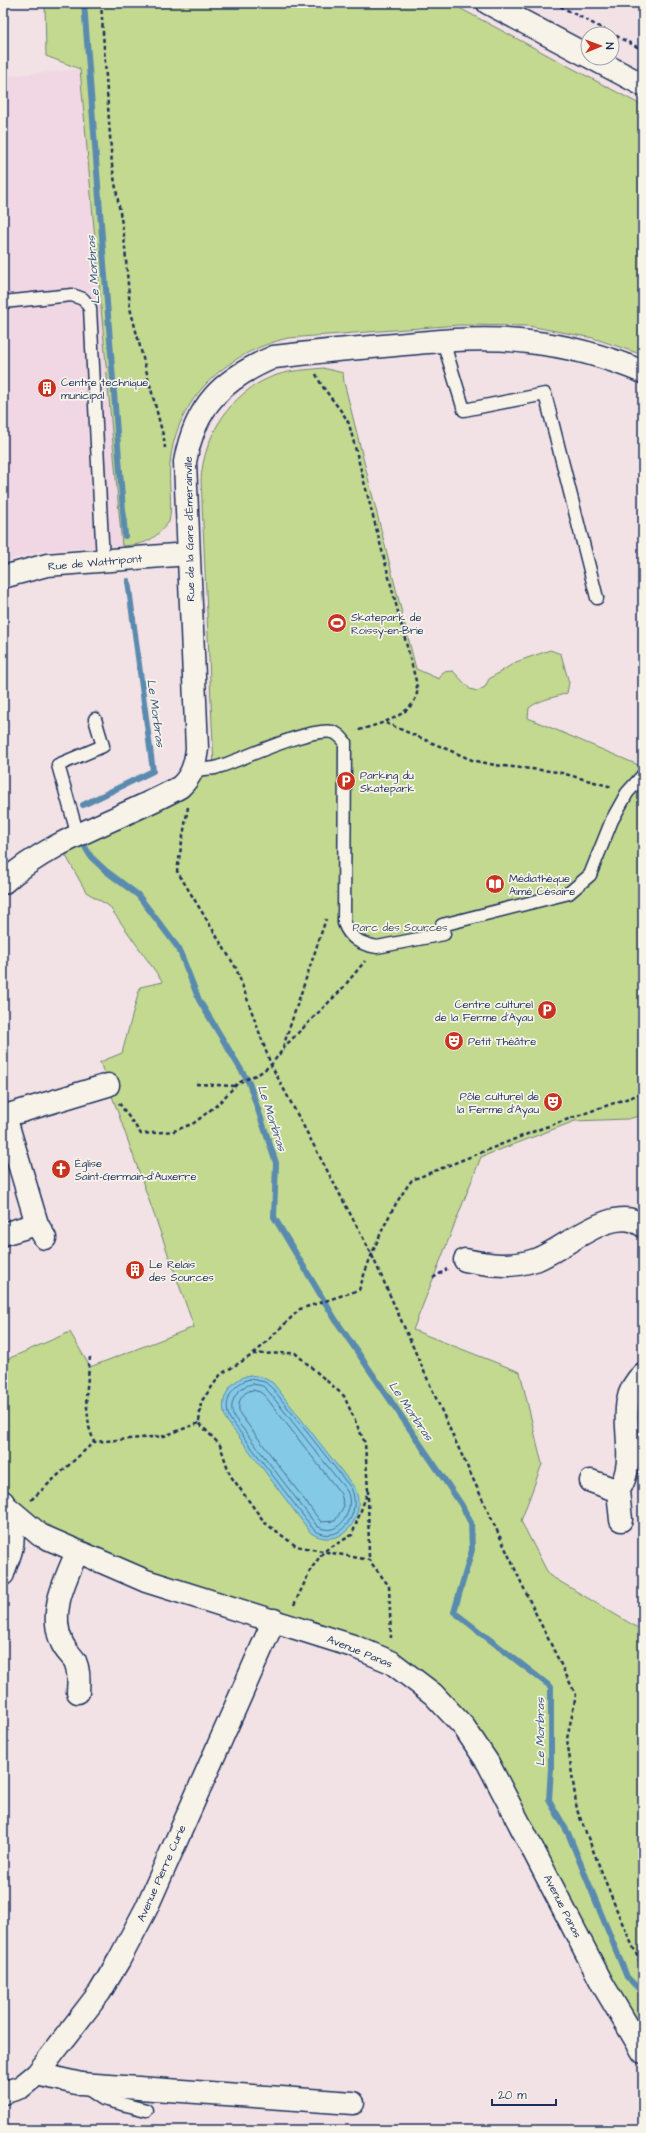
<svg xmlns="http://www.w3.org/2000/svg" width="646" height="2133" font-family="'Architects Daughter',sans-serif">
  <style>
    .built { fill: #f1d7e3 }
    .green { fill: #c3d98f; stroke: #6f8476 }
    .water { fill: #84c9e5; stroke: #5a8baf }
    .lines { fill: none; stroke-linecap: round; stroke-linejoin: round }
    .shore { stroke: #456d94; stroke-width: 1 }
    .stream { stroke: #5a8baf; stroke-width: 6 }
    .lane-casing { stroke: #1b2f5e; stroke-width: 15 }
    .street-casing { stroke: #1b2f5e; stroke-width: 25 }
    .secondary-casing { stroke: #1b2f5e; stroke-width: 25 }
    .primary-casing { stroke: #1b2f5e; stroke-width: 25 }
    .path { stroke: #1b2f5e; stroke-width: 2.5; stroke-dasharray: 4 3; stroke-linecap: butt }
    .lane { stroke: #f7f3e8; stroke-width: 12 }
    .street { stroke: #f7f3e8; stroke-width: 22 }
    .secondary { stroke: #f7f3e8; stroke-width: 22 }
    .primary { stroke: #f7f3e8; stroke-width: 22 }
    .labels { text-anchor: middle; stroke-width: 3.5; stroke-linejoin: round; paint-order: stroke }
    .poi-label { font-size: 11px; fill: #1b2f5e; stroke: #f7f3e8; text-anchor: start }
    .street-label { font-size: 11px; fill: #1b2f5e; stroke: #f7f3e8 }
    .park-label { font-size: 11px; fill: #3d5168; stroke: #f7f3e8 }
    .water-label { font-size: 12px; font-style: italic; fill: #355680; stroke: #f7f3e8 }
  </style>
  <rect width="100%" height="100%" fill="#f3e2e5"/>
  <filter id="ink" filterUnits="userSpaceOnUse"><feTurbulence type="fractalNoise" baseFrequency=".025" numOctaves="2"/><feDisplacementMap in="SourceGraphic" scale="8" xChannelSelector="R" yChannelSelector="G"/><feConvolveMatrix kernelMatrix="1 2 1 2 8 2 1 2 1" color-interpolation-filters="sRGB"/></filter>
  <g filter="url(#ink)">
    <polygon class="built" points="80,69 122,546 42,551 3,562 3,76"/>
    <g class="green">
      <path d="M45,3H450L643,106V355L593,338L529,326L459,325L288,338C226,353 176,398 170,464C168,483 173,504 169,522C152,541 148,544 122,546L80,69L46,56Z"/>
      <path d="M323,368L343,373L344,382L416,669L439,679L443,672L453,671L470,689L477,691L485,687L489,679L516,662L550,650L561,654L569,683L567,693C554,698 540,699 529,708L528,718L643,767V1115L628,1119L575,1121L481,1157L413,1330L520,1372L542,1464L521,1521L549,1575L643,1631V2052L488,1763L391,1662L77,1552L3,1502V1361L70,1332L90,1367L194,1327L100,1062L122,1053L140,987L163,982L109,906L86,892L60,845L214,768L202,503C202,492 200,480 202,470C208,428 236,388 277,375C292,370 307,370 323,368Z"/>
    </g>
    <path class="water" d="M250,1375L262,1377L273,1383L354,1487C369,1515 342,1552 311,1533L227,1421C217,1402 229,1379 250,1375Z"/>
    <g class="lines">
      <g class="shore">
        <path d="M250,1379L265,1382L273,1389L351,1488C363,1512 340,1547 314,1530L230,1419C222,1403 232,1383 250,1379Z"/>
        <path d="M253,1384L263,1386L269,1392L347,1491C356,1509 339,1540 317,1526L234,1417C227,1403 238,1385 253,1384Z"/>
        <path d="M253,1390L260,1392L265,1396L341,1494L344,1506L335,1521L321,1522L240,1414C236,1403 242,1391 253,1390Z"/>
      </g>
      <g class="stream">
        <polyline points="84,3 125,536"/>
        <polyline points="83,805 153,771 128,581"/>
        <polyline points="85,847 91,857 106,871 138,895 179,949 199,1000 249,1083 276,1163 274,1217 335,1319 461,1504 471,1523 472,1550 454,1612 551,1687 551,1768 549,1800 568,1833 627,1977 643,1993"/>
      </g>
      <g class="lane-casing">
        <g id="lane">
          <polyline points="3,302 72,295 83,299 90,308 103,561"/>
          <polyline points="443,341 464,410 545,394 597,598"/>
          <path d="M194,770C201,769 208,769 215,768C242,760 308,727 333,732C339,734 342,738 345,742L344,923C350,939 361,944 377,947L444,934L442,925L569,893L590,875L612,820L627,793L643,775"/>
          <polyline points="78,836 58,765 103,746 95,719"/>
          <polyline points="85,2087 103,2099 146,2110"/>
        </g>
      </g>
      <g class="street-casing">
        <g id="street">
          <polyline points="3,577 47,565 188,554"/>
          <path d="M3,883C52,838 123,819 180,787C192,776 195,765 197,749L185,462C195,406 222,379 274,357C314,352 354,348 395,345C439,341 485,336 529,342C568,346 607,357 643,372"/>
          <polyline points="3,1115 5,1116 37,1224 45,1238"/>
          <polyline points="5,1116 108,1085"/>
          <polyline points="3,1234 37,1224"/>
          <path d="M465,1260C489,1265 511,1268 535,1260C563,1251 614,1201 643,1226"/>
          <polyline points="591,1481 618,1491 621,1520"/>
          <path d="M618,1491C644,1453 608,1406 643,1374"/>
          <path d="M77,1552C65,1581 48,1612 62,1643C65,1650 71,1655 75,1661C79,1670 79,1682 78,1692"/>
          <polyline points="37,2074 81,2084 353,2103"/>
          <polyline points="3,2093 21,2087 37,2074 100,1992 119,1960 146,1909 274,1620"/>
        </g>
      </g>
      <g class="secondary-casing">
        <g id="secondary">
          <polyline points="488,3 588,56"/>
          <polyline points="592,58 643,85"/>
          <polyline points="8,1508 40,1535 146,1581 353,1646 391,1662 433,1694 464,1727 488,1763 603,1985 643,2052"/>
        </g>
      </g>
      <g class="primary-casing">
        <path id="primary" d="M3,1502C12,1514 15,1535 11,1550C9,1558 5,1566 3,1574"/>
      </g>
      <g class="path">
        <polyline points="101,3 112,165 124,236 130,308 164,439 165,448"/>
        <polyline points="554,3 643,50"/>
        <path d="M316,374C324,393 341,407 349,424L416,681C416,685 418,690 417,693C413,717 375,725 356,731"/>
        <polyline points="386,723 472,760 495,765 558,772 612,787"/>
        <polyline points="188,807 177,871 236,968 271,1065 371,1253 453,1436 534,1610 576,1695 567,1739 577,1810 620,1918 643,1969"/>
        <polyline points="283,1047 326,919"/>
        <polyline points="196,1084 235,1086"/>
        <polyline points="119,1103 141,1134 174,1131 194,1123 218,1104 238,1083 260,1073 271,1065 287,1044 341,990 365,961"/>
        <polyline points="433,1278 447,1269"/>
        <path d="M254,1354L300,1309L359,1290C371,1253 388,1211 412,1180L540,1129L643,1093"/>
        <polyline points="90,1357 86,1397 89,1427 94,1442"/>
        <polyline points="368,1491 365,1443 344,1396 295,1353 254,1354 221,1374 201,1402 199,1423 220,1445 230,1475 265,1523 296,1546 369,1560 389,1586 391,1638"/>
        <polyline points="31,1500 94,1442 164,1436 199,1423"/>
        <polyline points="294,1605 311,1569 324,1551 352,1535 368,1491 369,1560"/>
      </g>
      <use href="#lane" class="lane"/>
      <use href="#street" class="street"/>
      <use href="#secondary" class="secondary"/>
      <use href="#primary" class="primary"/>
    </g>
  </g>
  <defs>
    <g id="building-disc" transform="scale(1)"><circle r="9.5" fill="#c8321e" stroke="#f7f3e8"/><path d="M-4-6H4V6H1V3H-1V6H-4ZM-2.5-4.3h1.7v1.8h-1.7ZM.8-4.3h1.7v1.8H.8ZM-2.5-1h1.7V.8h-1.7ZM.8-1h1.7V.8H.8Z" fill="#fff"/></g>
    <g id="stadium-disc" transform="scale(1)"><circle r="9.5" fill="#c8321e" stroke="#f7f3e8"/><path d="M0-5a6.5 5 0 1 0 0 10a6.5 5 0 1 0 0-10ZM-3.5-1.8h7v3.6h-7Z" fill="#fff"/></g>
    <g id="parking-disc" transform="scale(1)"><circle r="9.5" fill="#c8321e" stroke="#f7f3e8"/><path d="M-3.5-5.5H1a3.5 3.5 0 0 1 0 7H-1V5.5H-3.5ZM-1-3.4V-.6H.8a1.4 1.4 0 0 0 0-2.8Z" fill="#fff"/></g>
    <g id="library-disc" transform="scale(1)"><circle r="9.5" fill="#c8321e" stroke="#f7f3e8"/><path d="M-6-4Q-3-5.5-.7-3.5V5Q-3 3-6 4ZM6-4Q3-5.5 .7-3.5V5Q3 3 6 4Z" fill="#fff"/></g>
    <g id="theatre-disc" transform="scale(1)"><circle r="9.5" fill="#c8321e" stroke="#f7f3e8"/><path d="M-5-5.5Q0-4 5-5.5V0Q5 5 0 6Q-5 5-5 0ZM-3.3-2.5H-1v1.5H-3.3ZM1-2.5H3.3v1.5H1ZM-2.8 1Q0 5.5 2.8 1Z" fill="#fff"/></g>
    <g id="church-disc" transform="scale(1)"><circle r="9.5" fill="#c8321e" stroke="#f7f3e8"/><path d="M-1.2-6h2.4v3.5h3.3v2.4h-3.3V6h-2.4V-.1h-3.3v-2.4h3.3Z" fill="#fff"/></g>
  </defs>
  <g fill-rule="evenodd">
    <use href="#building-disc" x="47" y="388"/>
    <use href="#stadium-disc" x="337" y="623"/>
    <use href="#parking-disc" x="346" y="781"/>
    <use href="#library-disc" x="495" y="884"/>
    <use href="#parking-disc" x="547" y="1010"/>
    <use href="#theatre-disc" x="454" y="1041"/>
    <use href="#theatre-disc" x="553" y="1102"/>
    <use href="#church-disc" x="61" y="1169"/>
    <use href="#building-disc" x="135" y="1270"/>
  </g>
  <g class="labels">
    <g class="poi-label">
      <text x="61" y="386">Centre technique<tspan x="61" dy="13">municipal</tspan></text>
      <text x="351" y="621">Skatepark de<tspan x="351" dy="13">Roissy-en-Brie</tspan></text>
      <text x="360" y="779">Parking du<tspan x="360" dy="13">Skatepark</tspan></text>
      <text x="509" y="882">Médiathèque<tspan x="509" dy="13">Aimé Césaire</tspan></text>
      <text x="533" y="1008" text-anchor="end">Centre culturel<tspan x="533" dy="13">de la Ferme d'Ayau</tspan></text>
      <text x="468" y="1045">Petit Théâtre</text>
      <text x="539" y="1100" text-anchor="end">Pôle culturel de<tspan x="539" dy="13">la Ferme d’Ayau</tspan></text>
      <text x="75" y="1167">Église<tspan x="75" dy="13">Saint-Germain-d'Auxerre</tspan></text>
      <text x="149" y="1268">Le Relais<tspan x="149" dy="13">des Sources</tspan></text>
    </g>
    <g class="street-label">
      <text transform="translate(189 529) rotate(-91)" y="4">Rue de la Gare d'Émerainville</text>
      <text transform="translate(95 562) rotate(-5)" y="4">Rue de Wattripont</text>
      <text transform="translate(360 1651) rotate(22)" y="4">Avenue Panas</text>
      <text transform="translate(161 1873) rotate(-66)" y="4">Avenue Pierre Curie</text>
      <text transform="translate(563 1906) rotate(63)" y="4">Avenue Panas</text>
    </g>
    <g class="park-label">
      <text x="400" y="931">Parc des Sources</text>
    </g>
    <g class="water-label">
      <text transform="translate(93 270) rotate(-94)" y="4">Le Morbras</text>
      <text transform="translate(156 713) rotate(82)" y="4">Le Morbras</text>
      <text transform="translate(272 1118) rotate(72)" y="4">Le Morbras</text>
      <text transform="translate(411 1411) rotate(56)" y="4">Le Morbras</text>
      <text transform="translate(540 1732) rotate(-90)" y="4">Le Morbras</text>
    </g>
  </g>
  <rect width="646" height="2133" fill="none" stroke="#f7f3e8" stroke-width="16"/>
  <rect x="8" y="8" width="630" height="2117" fill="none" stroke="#1b2f5e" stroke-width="1.5" filter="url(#ink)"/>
  <g transform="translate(600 46) rotate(89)"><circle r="19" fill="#f7f3e8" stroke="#9fa5b1"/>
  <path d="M0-3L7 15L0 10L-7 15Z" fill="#c8321e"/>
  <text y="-6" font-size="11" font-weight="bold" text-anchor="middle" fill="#1b2f5e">N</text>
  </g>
  <path d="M492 2099v6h64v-6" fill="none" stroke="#1b2f5e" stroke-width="2"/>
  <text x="498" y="2099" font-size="12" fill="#1b2f5e" stroke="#f7f3e8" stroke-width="3" paint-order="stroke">20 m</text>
</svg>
